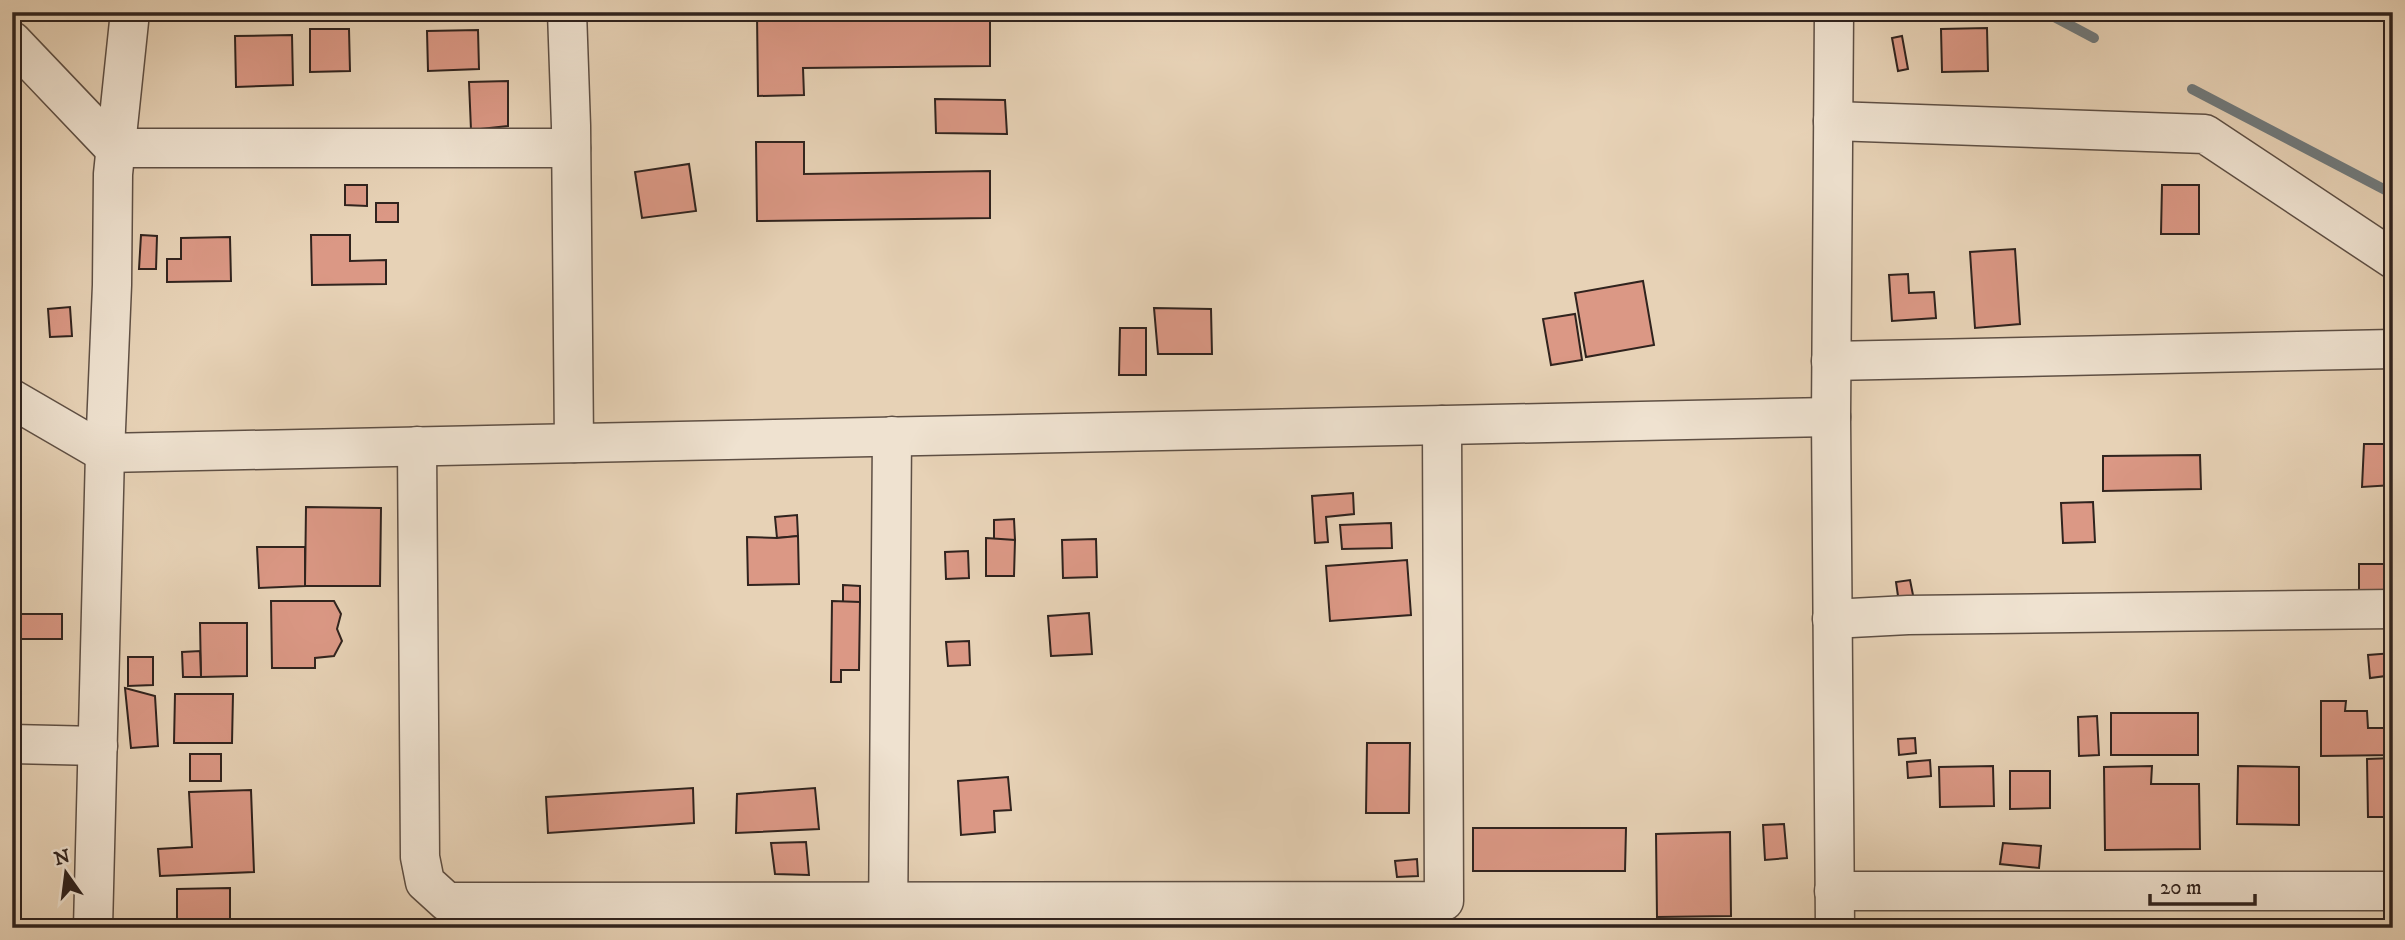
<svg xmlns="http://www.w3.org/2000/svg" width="2405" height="940" font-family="'IM FELL DW Pica',serif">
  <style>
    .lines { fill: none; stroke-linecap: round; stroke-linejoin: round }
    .stream { stroke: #717a7c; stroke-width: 10 }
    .building { fill: #db9885; stroke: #30231e; stroke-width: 2 }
    .minor-casing { stroke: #5e4f44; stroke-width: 41 }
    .minor { stroke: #efe2d0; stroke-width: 38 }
  </style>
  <rect width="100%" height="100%" fill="#e7d2b6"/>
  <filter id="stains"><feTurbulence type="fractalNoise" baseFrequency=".00286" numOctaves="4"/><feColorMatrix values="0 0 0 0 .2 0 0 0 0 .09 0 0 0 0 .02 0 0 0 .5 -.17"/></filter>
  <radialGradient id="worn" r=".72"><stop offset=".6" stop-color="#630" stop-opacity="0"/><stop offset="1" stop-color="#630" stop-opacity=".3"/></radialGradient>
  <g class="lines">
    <g class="stream">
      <polyline points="2045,12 2094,38"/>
      <polyline points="2192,89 2393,194"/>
    </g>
  </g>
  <g class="building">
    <polygon points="990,13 990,66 803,68 804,95 758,96 757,14"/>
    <polygon points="1987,28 1988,71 1942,72 1941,29"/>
    <polygon points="310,29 349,29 350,71 310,72"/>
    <polygon points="478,30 479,69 428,71 427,31"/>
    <polygon points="292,35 293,85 236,87 235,36"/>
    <polygon points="1902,36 1908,69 1898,71 1892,38"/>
    <polygon points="508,81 508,126 471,130 469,82"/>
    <polygon points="935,99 1005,100 1007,134 936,133"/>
    <polygon points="756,142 804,142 804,174 990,171 990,218 757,221"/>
    <polygon points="689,164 696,211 642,218 635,172"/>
    <polygon points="345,185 367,185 367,206 345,205"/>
    <polygon points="2162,185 2199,185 2199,234 2161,234"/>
    <rect x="376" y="203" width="22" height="19"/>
    <polygon points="141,235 157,236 156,269 139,269"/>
    <polygon points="311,235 350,235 350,261 386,260 386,284 312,285"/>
    <polygon points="230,237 231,281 167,282 167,259 181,259 181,238"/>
    <polygon points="2015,249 2020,324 1975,328 1970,252"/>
    <polygon points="1908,274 1909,293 1934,292 1936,318 1892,321 1889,275"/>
    <polygon points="1643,281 1654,345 1586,357 1575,293"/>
    <polygon points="70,307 72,336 50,337 48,309"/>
    <polygon points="1154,308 1211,309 1212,354 1158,354"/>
    <polygon points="1575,314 1582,360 1551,365 1543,319"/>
    <polygon points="1120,328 1146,328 1146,375 1119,375"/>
    <polygon points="2364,444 2393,444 2393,485 2362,487"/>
    <polygon points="2200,455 2201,489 2103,491 2103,456"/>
    <polygon points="1353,493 1354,514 1326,517 1328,542 1315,543 1312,496"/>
    <polygon points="2093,502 2095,542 2063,543 2061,503"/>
    <polygon points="306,507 381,508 380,586 305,586"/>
    <polygon points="797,515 798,536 777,538 775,517"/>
    <polygon points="1014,519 1015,540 994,540 994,520"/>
    <polygon points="1391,523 1392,548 1342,549 1340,525"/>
    <polygon points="798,536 799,584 748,585 747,537 777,538"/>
    <polygon points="986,538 1015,540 1014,576 986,576"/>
    <polygon points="1096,539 1097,577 1063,578 1062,540"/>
    <polygon points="257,547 305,547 305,586 259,588"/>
    <polygon points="968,551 969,578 946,579 945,552"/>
    <polygon points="1407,560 1411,615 1330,621 1326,566"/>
    <polygon points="2359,564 2393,564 2393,595 2359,596"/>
    <polygon points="1910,580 1914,600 1899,603 1896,582"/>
    <polygon points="843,585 860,586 860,602 843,602"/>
    <polygon points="271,601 334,601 341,614 337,629 342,641 334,656 315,658 315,668 272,668"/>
    <polygon points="832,601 860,602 859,670 841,670 841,682 831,682"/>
    <polygon points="1089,613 1092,654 1051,656 1048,616"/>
    <polygon points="17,614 62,614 62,639 18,639"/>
    <polygon points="200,623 247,623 247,676 201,677"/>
    <polygon points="969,641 970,665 948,666 946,642"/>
    <polygon points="200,651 201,677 183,677 182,652"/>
    <polygon points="2393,653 2393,675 2370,678 2368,655"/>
    <polygon points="128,657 153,657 153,685 128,686"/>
    <polygon points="125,688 155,696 158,746 131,748"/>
    <polygon points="175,694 233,694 232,743 174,743"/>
    <polygon points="2321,701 2346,701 2345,711 2367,711 2368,728 2393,728 2393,755 2321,756"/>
    <rect x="2111" y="713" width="87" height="42"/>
    <polygon points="2097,716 2099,755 2079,756 2078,717"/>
    <polygon points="1915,738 1916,753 1899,755 1898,739"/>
    <polygon points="1367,743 1410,743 1409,813 1366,813"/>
    <rect x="190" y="754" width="31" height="27"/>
    <polygon points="2393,758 2393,817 2368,817 2367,759"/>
    <polygon points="1930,760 1931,776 1908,778 1907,762"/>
    <polygon points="1993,766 1994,806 1940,807 1939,767"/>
    <polygon points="2152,766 2151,784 2199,784 2200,849 2105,850 2104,767"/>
    <polygon points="2238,766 2299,767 2299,825 2237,824"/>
    <polygon points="2010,771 2050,771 2050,808 2010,809"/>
    <polygon points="1008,777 1011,810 994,811 995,832 961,835 958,781"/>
    <polygon points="693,788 694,823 548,833 546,797"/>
    <polygon points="815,788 819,829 736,833 737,794"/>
    <polygon points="251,790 254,872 160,876 158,849 192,847 189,792"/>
    <polygon points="1784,824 1787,858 1765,860 1763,825"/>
    <polygon points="1473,828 1626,828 1625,871 1473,871"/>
    <polygon points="1730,832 1731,916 1657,917 1656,834"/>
    <polygon points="806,842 809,875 775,874 771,843"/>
    <polygon points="2003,843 2041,846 2039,868 2000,864"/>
    <polygon points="1417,859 1418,876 1397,877 1395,861"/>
    <polygon points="230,888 230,928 177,928 177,889"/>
  </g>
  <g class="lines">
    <g class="minor-casing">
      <g id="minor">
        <polyline points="567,12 571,126 574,443"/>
        <polyline points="1834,12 1831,417 1835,928"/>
        <polyline points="12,41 114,148 571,148"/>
        <polyline points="1833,121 2205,134 2393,259"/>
        <polyline points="1831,361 2393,349"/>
        <polyline points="12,399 105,453 1831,417"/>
        <polyline points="417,446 420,857 425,882 447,902 1444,901 1442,425"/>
        <polyline points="1832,619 1908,615 2393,609"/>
        <polyline points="12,744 98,746"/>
        <polyline points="1834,891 2393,891"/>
        <polyline points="888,926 892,436"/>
        <polyline points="93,928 105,453 112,285 113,174 130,12"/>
      </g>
    </g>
    <use href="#minor" class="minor"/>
  </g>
  <rect width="2405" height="940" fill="none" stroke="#e7d2b6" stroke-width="42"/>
  <rect x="14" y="14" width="2377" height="912" fill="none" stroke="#30231e" stroke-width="3.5"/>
  <rect x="21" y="21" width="2363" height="898" fill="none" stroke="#30231e" stroke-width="2"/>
  <g transform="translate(66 873) rotate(346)" stroke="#efe2d0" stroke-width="5" paint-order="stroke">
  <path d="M0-5L12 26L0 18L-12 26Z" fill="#30231e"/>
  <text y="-10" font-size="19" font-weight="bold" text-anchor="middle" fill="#30231e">N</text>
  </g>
  <path d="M2150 894v10h105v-10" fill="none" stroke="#30231e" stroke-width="3.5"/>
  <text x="2160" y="894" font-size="21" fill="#30231e" stroke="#efe2d0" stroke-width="5" paint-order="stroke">20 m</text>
  <rect width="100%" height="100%" filter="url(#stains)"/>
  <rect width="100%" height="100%" fill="url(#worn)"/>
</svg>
